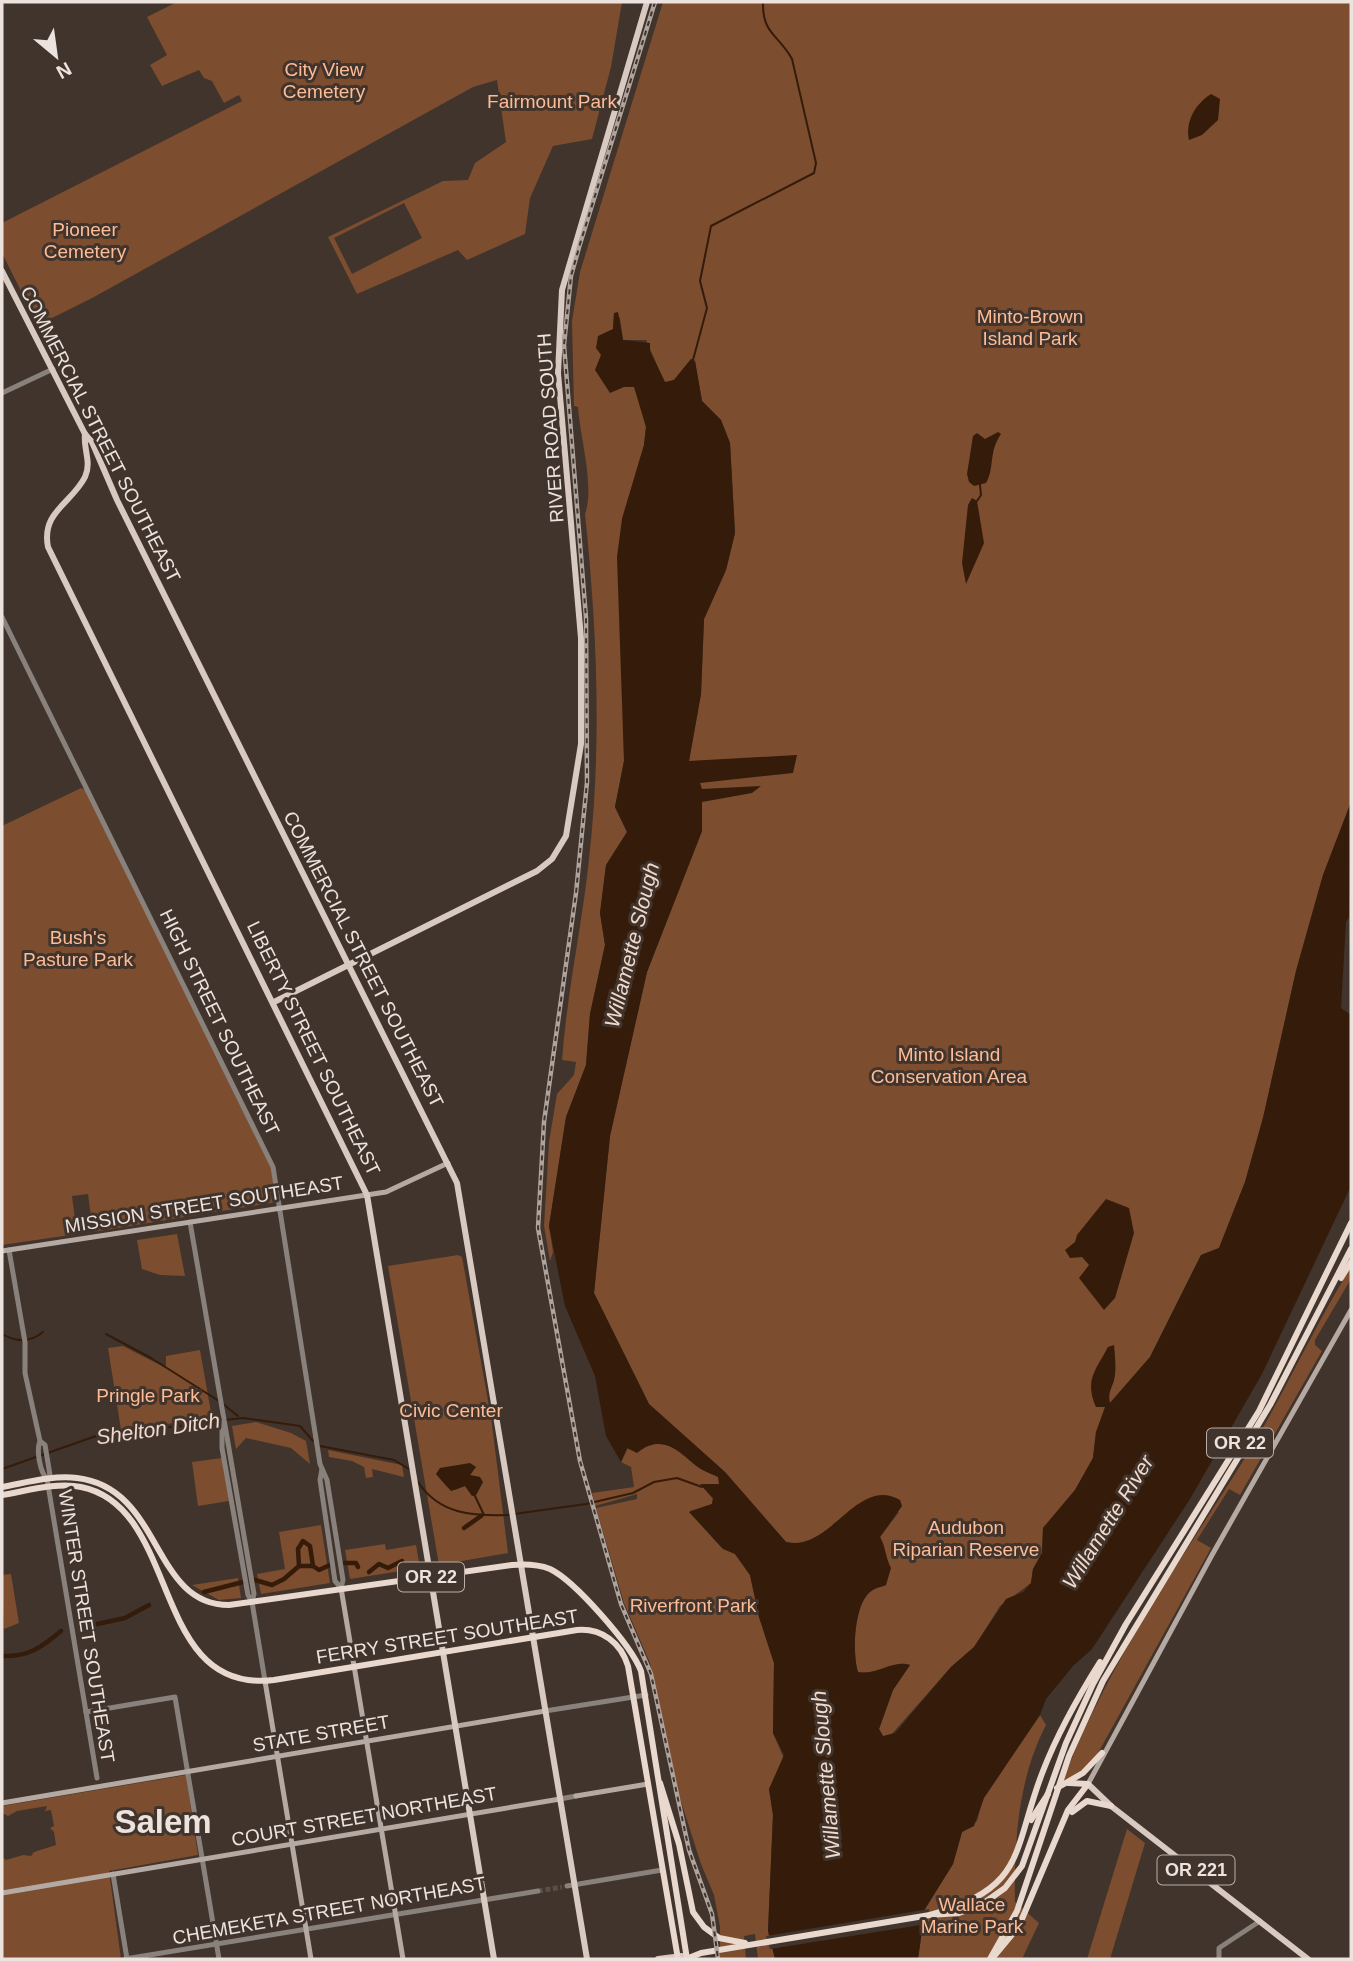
<svg xmlns="http://www.w3.org/2000/svg" width="1353" height="1961" font-family="Helvetica,sans-serif">
  <style>
    .green { fill: #7c4d2e; fill-rule: evenodd }
    .water { fill: #351b0a }
    .pier { fill: #41342c }
    .lines { fill: none; stroke-linecap: round; stroke-linejoin: round }
    .stream { stroke: #351b0a; stroke-width: 2 }
    .canal { stroke: #351b0a; stroke-width: 4.5 }
    .tertiary-tunnel { stroke: #5b4e47; stroke-width: 5; stroke-dasharray: 5 2.5; stroke-linecap: butt }
    .tertiary { stroke: #88817c; stroke-width: 5 }
    .secondary { stroke: #b5aaa3; stroke-width: 5 }
    .primary { stroke: #d8c9c1; stroke-width: 6 }
    .trunk { stroke: #e8d8ce; stroke-width: 6 }
    .rail-casing { stroke: #aea39d; stroke-width: 4.5 }
    .rail { stroke: #41342c; stroke-width: 2; stroke-dasharray: 5; stroke-linecap: butt }
    .labels { text-anchor: middle; stroke-width: 6; stroke-linejoin: round; paint-order: stroke }
    .shield { fill: #41342c; stroke: #b9aea9; stroke-width: 2 }
    .shield-label { font-size: 18px; font-weight: bold; fill: #ece3de }
    .park-label { font-size: 19px; fill: #fdbc95; stroke: #41342c }
    .street-label { font-size: 19px; fill: #ece3de; stroke: #41342c }
    .water-label { font-size: 21px; font-style: italic; fill: #f1dacd; stroke: #41342c }
    .town-label { font-size: 33px; font-weight: bold; fill: #ece3de; stroke: #41342c }
  </style>
  <rect width="100%" height="100%" fill="#41342c"/>
  <g class="green">
    <path d="M177,2H622L611,67L592,139L553,146L530,198L525,234L467,260L458,250L357,294L328,237L443,181L468,180L475,163L506,142L497,80L473,87L94,297L38,325L2,253V223L242,101L239,95L224,103L212,81L204,78L199,70L162,86L150,65L167,55L147,17ZM404,203L422,238L352,274L334,238Z"/>
    <path d="M663,2H1351V802L1323,875L1296,971L1263,1118L1245,1182L1219,1248L1201,1255L1150,1357L1109,1404L1096,1432L1093,1458L1075,1490L1043,1528L1042,1553L1033,1569L1031,1583L1000,1606L974,1647L951,1667L890,1736H883L879,1729L893,1690L910,1665C893,1659 876,1676 858,1672C852,1653 854,1605 870,1592C874,1588 881,1587 886,1585L889,1564L880,1537L899,1512L858,1504C840,1520 813,1549 786,1542L725,1472L649,1404L594,1293L610,1136L647,972L702,831L689,761L701,694L704,619L726,570L735,533L730,443L721,420L702,401L695,361L691,359L674,380L665,383L646,340H623L620,318L614,313L613,329L601,355L624,387H634L637,391L646,427L644,445L622,519L624,761L615,807L627,832L606,865L600,913L605,945L590,1014L586,1065L566,1117L549,1226L553,1252L550,1261L544,1226L549,1142L557,1094L574,1075L576,1062L562,1060C567,992 582,926 589,859C602,744 597,629 585,514C595,487 580,437 578,407L574,406L572,321L580,272Z"/>
    <polygon points="81,788 85,790 270,1164 277,1202 93,1232 88,1194 72,1196 77,1234 2,1245 2,826"/>
    <polygon points="177,1234 185,1276 160,1275 142,1269 137,1240"/>
    <path d="M458,1255L462,1257L491,1417L508,1553L439,1565L388,1266ZM463,1465L475,1467L470,1475L483,1482L476,1495L473,1496L465,1486L455,1490L447,1487L436,1474Z"/>
    <path d="M1351,1267V1279L1315,1340V1345L1322,1351L1240,1495L1229,1489L1197,1540L1211,1548L1097,1755L1086,1769L1063,1781C1106,1667 1176,1568 1240,1466C1281,1402 1311,1331 1351,1267Z"/>
    <polygon points="123,1346 166,1368 166,1356 200,1350 212,1418 121,1430 108,1348"/>
    <polygon points="256,1422 291,1433 306,1441 310,1464 291,1448 246,1438 236,1449 232,1426"/>
    <path d="M658,1443C677,1446 683,1457 697,1466C703,1471 711,1473 718,1477L720,1484L701,1485L713,1499L712,1504L690,1511L720,1546L735,1554L750,1575L759,1617L774,1663L773,1733L784,1759L769,1789L773,1815L768,1931L775,1959H758L755,1934L744,1936L746,1959H720V1927L714,1895L701,1864L679,1795L650,1663L624,1603L596,1508L637,1499V1494L595,1506L592,1493L634,1487L631,1467L621,1462L628,1448Z"/>
    <polygon points="328,1450 402,1465 404,1477 372,1469 373,1477 366,1478 364,1467 352,1461 329,1457"/>
    <polygon points="222,1458 229,1501 198,1506 192,1462"/>
    <polygon points="321,1525 330,1583 261,1594 257,1574 285,1569 279,1532"/>
    <polygon points="385,1544 386,1550 416,1545 420,1568 350,1579 345,1550"/>
    <polygon points="11,1574 19,1623 4,1629 2,1575"/>
    <polygon points="238,1578 241,1598 219,1600 192,1585"/>
    <path d="M1040,1715L1046,1725C1018,1779 1014,1842 1015,1902L1039,1923L1022,1959H918L925,1909L953,1864L962,1832L977,1821L983,1798Z"/>
    <polygon points="186,1775 198,1855 109,1871 121,1959 2,1959 2,1857 6,1860 23,1855 31,1856 34,1852 56,1845 54,1832 50,1828 54,1826 51,1810 45,1811 47,1806 17,1811 8,1816 2,1813 2,1806"/>
    <polygon points="1127,1829 1145,1843 1110,1959 1087,1959"/>
  </g>
  <g class="water">
    <path d="M1211,94L1220,99L1218,120L1202,135L1189,140C1185,122 1195,104 1211,94Z"/>
    <path d="M618,312L623,340L650,343V351L665,382L674,380L691,359L695,361L702,401L721,420L730,443L735,533L726,570L704,619L701,694L689,761L797,755L793,773L700,783L702,789L761,786L752,793L702,802V831L647,972L610,1136L594,1293L649,1404L725,1472L786,1542C830,1553 857,1475 900,1500L902,1506L880,1537C886,1547 885,1557 891,1568L886,1585C881,1587 874,1588 870,1592C854,1605 852,1653 858,1672C877,1676 893,1659 910,1665L893,1690L879,1729L883,1736L895,1733L951,1667L974,1647L1006,1599L1023,1592L1031,1583L1033,1569L1042,1553L1043,1528L1075,1490L1093,1458L1096,1432L1105,1407H1096C1084,1380 1096,1370 1108,1347L1114,1345C1115,1355 1116,1365 1115,1375C1114,1386 1107,1391 1110,1403L1150,1357L1201,1255L1219,1248L1245,1182L1263,1118L1296,971L1323,875L1351,802L1349,917L1346,922L1341,1008L1351,1015V1186L1262,1374L1190,1499L1092,1649L1073,1666L1046,1699L1040,1715L984,1798L974,1826L962,1832L953,1864L925,1909L918,1959H775L768,1931L773,1815L769,1789L784,1755L773,1733L774,1663L759,1617L750,1575L735,1554L723,1549L689,1512L712,1504L713,1498L700,1484H719L718,1477C710,1473 700,1470 694,1464C676,1447 659,1435 637,1453L627,1448L621,1462L606,1436L595,1376L565,1306L549,1226L566,1117L586,1065L590,1014L605,945L600,913L606,865L627,832L615,807L624,761L617,557L622,519L644,445L646,427L634,387H624L610,393L595,370L601,355L596,348L598,336L613,329L614,313Z"/>
    <path d="M998,432L1001,434C988,453 995,468 986,483L974,486L969,482L967,474L973,436L977,433L985,439Z"/>
    <polygon points="972,498 977,501 984,543 966,584 962,563 968,505"/>
    <polygon points="1106,1199 1129,1208 1134,1233 1115,1298 1104,1310 1079,1278 1089,1265 1082,1257 1070,1258 1065,1250 1075,1242 1077,1235"/>
    <polygon points="470,1463 476,1467 470,1475 480,1477 483,1482 476,1495 472,1496 465,1486 451,1491 436,1474 440,1468"/>
  </g>
  <polygon class="pier" points="929,1909 927,1924 770,1949 766,1936"/>
  <g class="lines">
    <g class="stream">
      <path d="M693,360L707,308L700,281L711,226L814,173L816,163L792,59C779,35 762,34 763,2"/>
      <polyline points="977,501 981,495 980,485"/>
      <path d="M2,1334C16,1342 30,1343 43,1332"/>
      <polyline points="106,1334 151,1358 219,1401"/>
      <polyline points="223,1404 238,1416"/>
      <polyline points="225,1420 243,1418 300,1426 313,1441"/>
      <polyline points="320,1446 394,1460 409,1469"/>
      <polyline points="2,1469 96,1436 220,1421"/>
      <path d="M418,1482C440,1515 473,1516 509,1515"/>
      <polyline points="475,1496 484,1515"/>
      <polyline points="514,1514 586,1504 633,1493 654,1482 677,1478 702,1487"/>
    </g>
    <g class="canal">
      <polyline points="464,1528 481,1516"/>
      <polyline points="345,1563 356,1563 358,1567"/>
      <polyline points="299,1566 313,1566"/>
      <polyline points="369,1572 379,1564 388,1568 402,1561"/>
      <polyline points="255,1580 272,1585 284,1579 299,1566 298,1549 303,1541 310,1546 313,1566 319,1570 330,1565"/>
      <polyline points="204,1592 243,1582"/>
      <polyline points="83,1627 125,1618 149,1605"/>
      <path d="M2,1656C28,1657 41,1648 61,1631"/>
    </g>
    <polyline class="tertiary-tunnel" points="538,1891 562,1887"/>
    <g class="tertiary">
      <polyline points="2,393 53,369"/>
      <polyline points="2,617 273,1167 320,1464 327,1480 343,1580 341,1588"/>
      <polyline points="190,1222 254,1594 252,1602 265,1681"/>
      <polyline points="9,1250 25,1342 25,1373 40,1441 45,1445 50,1475 47,1479"/>
      <polyline points="222,1420 222,1448 248,1595 252,1602"/>
      <path d="M40,1441C36,1450 40,1472 47,1479L97,1778"/>
      <polyline points="322,1469 320,1480 335,1581 341,1588"/>
      <polyline points="545,1711 646,1695"/>
      <polyline points="86,1712 175,1697 219,1959"/>
      <polyline points="560,1799 576,1796"/>
      <polyline points="113,1874 127,1959"/>
      <polyline points="567,1886 662,1870"/>
      <polyline points="125,1959 538,1891"/>
      <polyline points="1219,1959 1219,1948 1260,1921"/>
    </g>
    <g class="secondary">
      <polyline points="2,1251 386,1192 448,1163"/>
      <polyline points="341,1588 403,1959"/>
      <polyline points="265,1681 311,1959"/>
      <polyline points="1088,1784 1212,1555 1351,1310"/>
      <polyline points="576,1796 648,1784"/>
      <polyline points="2,1803 545,1711"/>
      <polyline points="2,1893 560,1799"/>
    </g>
    <g class="primary">
      <polyline points="2,271 85,434 92,442 117,500 457,1183 587,1959"/>
      <path d="M85,434C83,449 92,462 85,477C72,503 41,512 48,547L367,1195L494,1959"/>
      <polyline points="274,1002 537,871 552,859 566,836 581,744 581,638 558,373 562,290 647,2"/>
      <polyline points="1088,1784 1111,1806 1308,1959"/>
      <polyline points="658,1959 682,1956"/>
    </g>
    <g class="trunk">
      <polyline points="1341,1278 1351,1262"/>
      <path d="M2,1487C25,1483 52,1475 77,1478C163,1488 151,1605 229,1605L512,1565C525,1564 537,1564 550,1569C575,1581 631,1645 641,1671L687,1959"/>
      <path d="M2,1495C27,1491 56,1482 81,1487C182,1507 149,1695 274,1680L577,1630C602,1628 621,1643 628,1666L678,1959"/>
      <polyline points="660,1783 679,1844 693,1912 704,1927 719,1938 745,1943"/>
      <polyline points="1057,1788 1083,1773 1102,1753"/>
      <polyline points="1072,1812 1087,1801 1111,1806"/>
      <polyline points="1031,1820 1048,1794"/>
      <polyline points="930,1915 959,1913 981,1905 1005,1888 1022,1866 1066,1743 1093,1684 1126,1624 1259,1411 1351,1223"/>
      <polyline points="995,1955 1019,1926 1068,1810 1088,1784 1069,1783"/>
      <path d="M686,1959L701,1953L930,1915C1028,1888 1012,1850 1043,1771C1058,1732 1078,1697 1100,1662"/>
      <polyline points="990,1959 1017,1911 1069,1756 1103,1681 1270,1405 1351,1249"/>
    </g>
    <g class="rail-casing">
      <polyline id="rail" points="655,2 580,244 571,276 564,345 586,618 587,782 576,893 544,1122 538,1228 580,1461 621,1604 651,1674 689,1850 712,1914 718,1959"/>
    </g>
    <use href="#rail" class="rail"/>
  </g>
  <g class="labels">
    <g class="shield">
      <rect x="1207" y="1428.5" width="66" height="29" rx="5"/>
      <rect x="398" y="1562.5" width="66" height="29" rx="5"/>
      <rect x="1157.5" y="1855.5" width="77" height="29" rx="5"/>
    </g>
    <g class="shield-label">
      <text x="1240" y="1449">OR 22</text>
      <text x="431" y="1583">OR 22</text>
      <text x="1196" y="1876">OR 221</text>
    </g>
    <g class="park-label">
      <text x="324" y="76">City View<tspan x="324" dy="22">Cemetery</tspan></text>
      <text x="552" y="108">Fairmount Park</text>
      <text x="85" y="236">Pioneer<tspan x="85" dy="22">Cemetery</tspan></text>
      <text x="1030" y="323">Minto-Brown<tspan x="1030" dy="22">Island Park</tspan></text>
      <text x="78" y="944">Bush's<tspan x="78" dy="22">Pasture Park</tspan></text>
      <text x="949" y="1061">Minto Island<tspan x="949" dy="22">Conservation Area</tspan></text>
      <text x="148" y="1402">Pringle Park</text>
      <text x="451" y="1417">Civic Center</text>
      <text x="966" y="1534">Audubon<tspan x="966" dy="22">Riparian Reserve</tspan></text>
      <text x="693" y="1612">Riverfront Park</text>
      <text x="972" y="1911">Wallace<tspan x="972" dy="22">Marine Park</tspan></text>
    </g>
    <g class="street-label">
      <text transform="translate(550 428) rotate(-94)" y="7">RIVER ROAD SOUTH</text>
      <text transform="translate(101 434) rotate(63)" y="7">COMMERCIAL STREET SOUTHEAST</text>
      <text transform="translate(364 959) rotate(63)" y="7">COMMERCIAL STREET SOUTHEAST</text>
      <text transform="translate(220 1022) rotate(64)" y="7">HIGH STREET SOUTHEAST</text>
      <text transform="translate(314 1048) rotate(64)" y="7">LIBERTY STREET SOUTHEAST</text>
      <text transform="translate(204 1204) rotate(-9)" y="7">MISSION STREET SOUTHEAST</text>
      <text transform="translate(87 1626) rotate(81)" y="7">WINTER STREET SOUTHEAST</text>
      <text transform="translate(447 1636) rotate(-9)" y="7">FERRY STREET SOUTHEAST</text>
      <text transform="translate(321 1733) rotate(-10)" y="7">STATE STREET</text>
      <text transform="translate(364 1816) rotate(-10)" y="7">COURT STREET NORTHEAST</text>
      <text transform="translate(329 1910) rotate(-10)" y="7">CHEMEKETA STREET NORTHEAST</text>
    </g>
    <g class="water-label">
      <text transform="translate(632 945) rotate(-76)" y="7">Willamette Slough</text>
      <text transform="translate(158 1429) rotate(-8)" y="7">Shelton Ditch</text>
      <text transform="translate(1108 1522) rotate(-58)" y="7">Willamette River</text>
      <text transform="translate(826 1775) rotate(-95)" y="7">Willamette Slough</text>
    </g>
    <g class="town-label">
      <text x="163" y="1833">Salem</text>
    </g>
  </g>
  <rect width="1353" height="1961" fill="none" stroke="#ece3de" stroke-width="7"/>
  <g transform="translate(56 56) rotate(151)" stroke="#41342c" stroke-width="5" paint-order="stroke">
  <path d="M0-5L12 26L0 18L-12 26Z" fill="#ece3de"/>
  <text y="-10" font-size="19" font-weight="bold" text-anchor="middle" fill="#ece3de">N</text>
  </g>
</svg>
